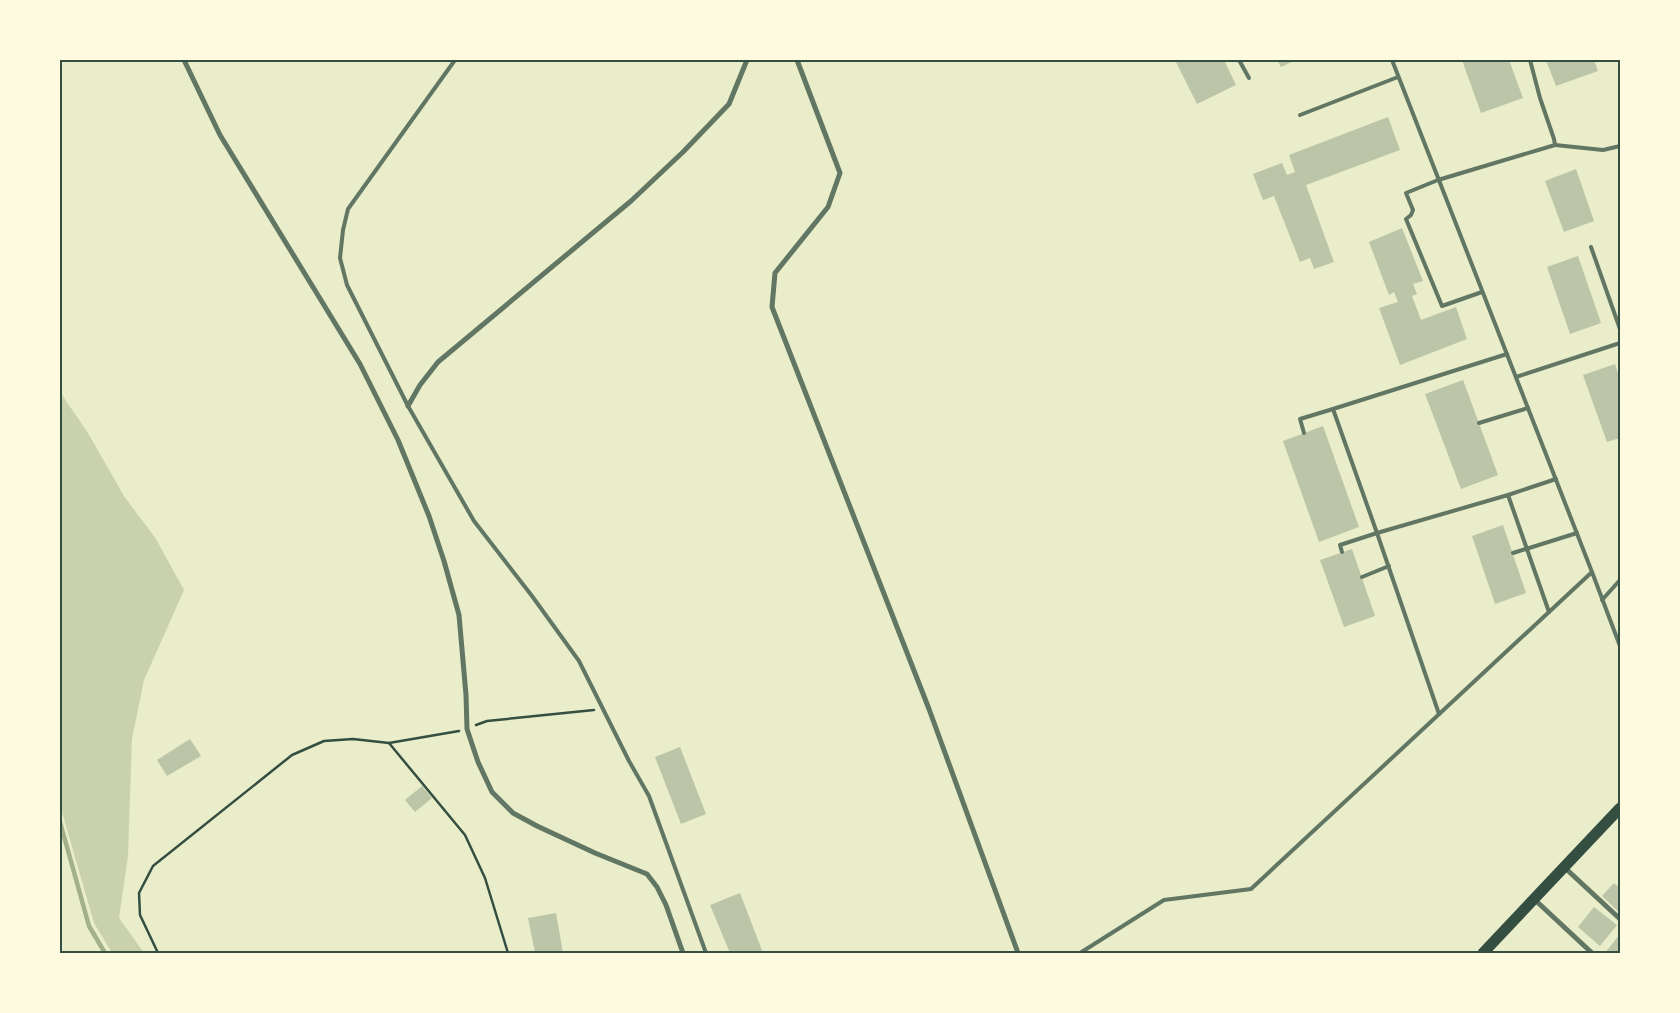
<svg xmlns="http://www.w3.org/2000/svg" width="1680" height="1013" font-family="Barlow,sans-serif">
  <style>
    .green { fill: #cad2ad }
    .lines { fill: none; stroke-linecap: round; stroke-linejoin: round }
    .stream { stroke: #a3b18a; stroke-width: 4.5 }
    .building { fill: #bcc5a7 }
    .path { stroke: #344e41; stroke-width: 2.5 }
    .service { stroke: #617663; stroke-width: 4 }
    .minor { stroke: #617663; stroke-width: 5 }
    .primary { stroke: #344e41; stroke-width: 11 }
    .neatline { fill: none; stroke: #344e41; stroke-width: 2 }
  </style>
  <rect width="100%" height="100%" fill="#e9edc9"/>
  <polygon class="green" points="60,392 88,433 124,496 156,539 184,590 144,680 132,739 128,856 119,918 144,953 112,953 94,923 60,805"/>
  <g class="lines">
    <polyline class="stream" points="60,822 89,926 105,953"/>
  </g>
  <g class="building">
    <polygon points="1175,60 1224,60 1236,85 1197,104"/>
    <polygon points="1277,60 1296,60 1281,67"/>
    <polygon points="1462,60 1509,60 1523,98 1481,113"/>
    <polygon points="1546,60 1594,60 1598,71 1556,86"/>
    <polygon points="1388,117 1400,150 1306,185 1334,262 1314,269 1310,258 1300,262 1274,196 1263,200 1253,174 1282,163 1287,175 1295,172 1289,155"/>
    <polygon points="1576,169 1594,221 1564,232 1545,181"/>
    <polygon points="1402,228 1423,281 1413,284 1417,294 1412,296 1421,320 1456,307 1467,339 1400,365 1379,308 1398,302 1394,292 1389,295 1369,242"/>
    <polygon points="1578,256 1601,323 1570,334 1547,267"/>
    <polygon points="1615,364 1620,380 1620,438 1607,442 1583,375"/>
    <polygon points="1463,380 1498,475 1461,489 1425,394"/>
    <polygon points="1323,426 1359,527 1319,542 1283,441"/>
    <polygon points="1503,525 1526,593 1495,604 1472,536"/>
    <polygon points="1352,549 1375,616 1344,627 1320,560"/>
    <polygon points="190,739 201,756 167,776 157,760"/>
    <polygon points="680,747 706,814 681,824 655,757"/>
    <polygon points="422,786 432,798 415,812 405,800"/>
    <polygon points="1614,883 1617,886 1620,883 1619,912 1602,896"/>
    <polygon points="740,893 763,953 730,953 710,905"/>
    <polygon points="1594,907 1617,925 1600,946 1578,927"/>
    <polygon points="556,913 563,953 535,953 528,918"/>
    <polygon points="1620,934 1620,953 1605,953"/>
  </g>
  <g class="lines">
    <g class="path">
      <polyline points="476,725 487,721 594,710"/>
      <polyline points="389,743 465,835 485,878 508,953"/>
      <polyline points="158,953 140,915 139,893 153,866 292,755 324,741 353,739 389,743 459,731"/>
    </g>
    <g class="service">
      <polyline points="455,60 348,209 343,230 340,258 347,285 408,406 474,521 532,596 579,661 629,761 649,796 706,953"/>
      <polyline points="1239,60 1249,78"/>
      <polyline points="1392,60 1592,572"/>
      <polyline points="1300,115 1398,77"/>
      <polyline points="1555,145 1603,150 1620,146"/>
      <polyline points="1591,247 1620,329"/>
      <polyline points="1482,292 1442,306 1406,219 1411,215 1413,210 1406,193 1438,180 1555,145 1554,139 1540,98 1530,60"/>
      <polyline points="1516,377 1620,343"/>
      <polyline points="1479,423 1528,408"/>
      <polyline points="1304,433 1300,419 1333,409"/>
      <polyline points="1508,495 1556,479"/>
      <polyline points="1342,552 1340,545 1377,533 1333,409 1507,354"/>
      <polyline points="1513,553 1577,533"/>
      <polyline points="1362,577 1389,566"/>
      <polyline points="1602,600 1620,580"/>
      <polyline points="1439,714 1377,533 1508,495 1549,612"/>
      <polyline points="1080,953 1164,900 1251,889 1592,572 1620,646"/>
    </g>
    <g class="minor">
      <polyline points="184,60 220,135 360,364 398,440 429,516 444,561 459,615 466,695 467,729 478,762 492,792 513,813 537,826 595,853 647,874 657,887 666,905 683,953"/>
      <polyline points="797,60 840,173 828,207 775,273 772,307 929,709 1018,953"/>
      <polyline points="408,406 420,385 438,362 631,201 683,152 729,104 747,60"/>
      <polyline points="1564,867 1620,919"/>
      <polyline points="1534,899 1592,953"/>
    </g>
    <polyline class="primary" points="1483,953 1620,808"/>
  </g>
  <rect width="1680" height="1013" fill="none" stroke="#fefae0" stroke-width="122"/>
  <rect x="61" y="61" width="1558" height="891" class="neatline"/>
</svg>
